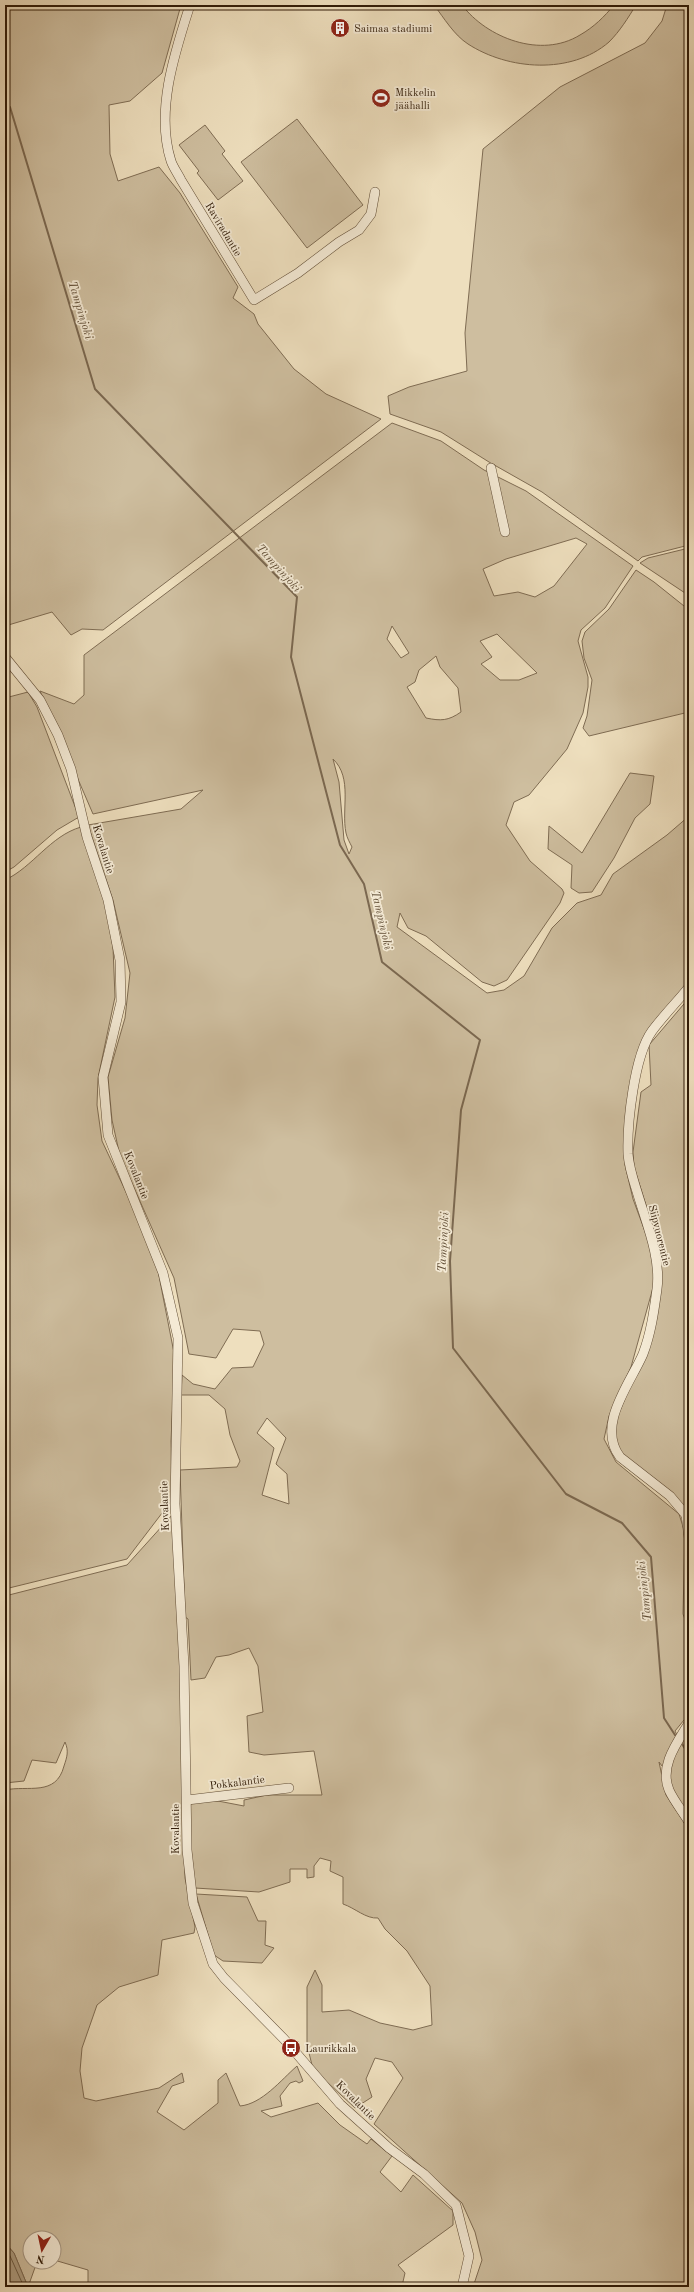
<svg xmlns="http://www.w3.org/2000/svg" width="694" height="2292" font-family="'Old Standard TT',serif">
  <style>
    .green { fill: #cebe9f; stroke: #7f6c53; fill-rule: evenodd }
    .water { fill: #ad9c80; stroke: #7b6850 }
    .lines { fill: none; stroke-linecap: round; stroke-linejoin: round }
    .shore { stroke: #6e5c44; stroke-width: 1 }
    .stream { stroke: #7b6850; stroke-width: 2 }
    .minor-casing { stroke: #604c35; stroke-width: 10 }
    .minor { stroke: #f4ead5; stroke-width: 9 }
    .labels { text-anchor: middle; stroke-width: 3.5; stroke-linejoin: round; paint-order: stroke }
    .poi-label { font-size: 11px; fill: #301b07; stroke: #f4ead5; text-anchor: start }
    .street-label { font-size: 11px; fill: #301b07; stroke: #f4ead5 }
    .water-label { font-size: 12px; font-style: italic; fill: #624f37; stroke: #f4ead5 }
  </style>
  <rect width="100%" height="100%" fill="#eedfbe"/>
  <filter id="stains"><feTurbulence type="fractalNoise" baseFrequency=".005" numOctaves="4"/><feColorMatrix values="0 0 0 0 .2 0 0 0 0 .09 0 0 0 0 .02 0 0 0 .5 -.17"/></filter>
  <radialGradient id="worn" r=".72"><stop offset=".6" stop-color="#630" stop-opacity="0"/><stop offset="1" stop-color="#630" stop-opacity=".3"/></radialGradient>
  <g class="green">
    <polygon points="5,5 181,5 162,73 130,101 109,105 110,154 118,181 159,167 180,193 238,287 233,298 254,314 258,324 294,369 326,394 381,419 103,630 82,629 71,635 52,612 5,626"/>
    <path d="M434,5H462C487,38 541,59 580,35C594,27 604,17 614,5H636C628,18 620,31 609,42C571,75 508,70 468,44C454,35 444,18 434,5Z"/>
    <polygon points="667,5 689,5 689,545 642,557 638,561 542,492 489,462 441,432 390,414 388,396 409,387 467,371 465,333 483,149 560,87 645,43 662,21"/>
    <polygon points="297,119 363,205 307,248 241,162"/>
    <polygon points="205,125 225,151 222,154 243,181 218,200 197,173 199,171 179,145"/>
    <path d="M392,423L441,441L484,470L526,491L633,566L605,608L581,630L578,641L588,677V687L583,713L567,749L529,795L514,802L506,825L530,861L562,889L564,893L560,903L507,980L494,986L482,982L426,936L408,928L400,913L397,927L487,993L504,990L524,976L552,928L577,903L601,895L613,874L667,835L689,816V980L650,1029L640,1047L625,1165L633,1199L647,1237L654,1266V1284L631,1367L609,1416L604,1439L616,1462L679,1514L685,1533L683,1614L689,1630V1714L675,1731L681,1743L689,1732V1814L673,1793L669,1775L659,1762L666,1795L689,1830V2287H473L482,2260L475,2232L462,2203L374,2124L403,2078L392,2062L375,2058L366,2079L372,2097L355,2108L313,2069L307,2045V1987L315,1970L322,1985V2012L349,2010L380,2023L413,2030L432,2025L430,1986L407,1951L385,1929L378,1918C366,1919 355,1908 343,1904V1877L330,1871L331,1861L320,1858L314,1866V1877L307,1878V1869H290V1882L259,1892L195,1888L191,1884L189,1801H218L244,1806V1800L267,1795H322L314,1751L264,1755L249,1752L247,1716L263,1712L258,1666L249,1648L229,1655L216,1657L205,1678L191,1680L188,1619L185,1617L180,1470L237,1467L240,1461L230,1435L225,1409L209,1395H181L182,1375L193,1384L215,1389L232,1368L253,1367L264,1344L260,1331L233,1329L216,1358L189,1354L174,1278L120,1156L112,1120L108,1077L125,1018L130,973L113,900L88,825L181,809L203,790L93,814L40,691L74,704L84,695V655ZM576,538L587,544L554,586L535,597L518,592L494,596L483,569L506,559ZM392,626L409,653L401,658L387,639ZM497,634L537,673L519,680H500L481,664L492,657L480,641ZM436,656L440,667L458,688L461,712C448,721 441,721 426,718L407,687L415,682L419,670ZM333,759C353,778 341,809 346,833C347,838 350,843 352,847L349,854L344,840L339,782ZM267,1418L286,1438L276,1464L287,1474L289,1504L262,1495L274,1448L257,1433Z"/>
    <polygon points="689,548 688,595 640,563 648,558"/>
    <polygon points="636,570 654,582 689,610 689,712 589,736 583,728 587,716 592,680 584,658 582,641 585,632 609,609"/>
    <polygon points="28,692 37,707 79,817 57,830 14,867 5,872 5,698"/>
    <polygon points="630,773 654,776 650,804 635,818 614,858 592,892 579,893 571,888 572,865 548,849 549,826 582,853"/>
    <path d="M81,827L104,895L113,947L115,997L98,1078L97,1105L102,1141L133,1207L158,1271L175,1358L171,1441L172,1500L127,1559L5,1589V880C33,867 50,836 81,827Z"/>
    <polygon points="689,998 689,1512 621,1453 614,1437 614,1425 631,1384 661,1280 656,1237 634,1167 633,1152 641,1092 651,1085 649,1045"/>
    <path d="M173,1514L181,1673L185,1878L195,1927L194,1933L162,1940L158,1975L119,1987L97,2005L82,2048L80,2071L84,2098L96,2101L159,2088L182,2073L184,2082L172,2086L157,2112L184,2130L218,2103V2080L226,2073L240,2106C262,2104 281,2080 297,2066L303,2081L299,2083L296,2081L290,2083L280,2096L282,2106L261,2111L271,2117L318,2103L340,2125L367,2144L371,2139L392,2156L380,2172L401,2192L413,2175L453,2211V2225L398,2265L405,2273L402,2286L404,2287H88V2270L54,2260V2238H30V2262H37L28,2287L14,2253L5,2243V1790C28,1785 56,1797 64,1766C67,1757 69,1751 65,1742L56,1763L32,1760L24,1781L5,1783V1596L127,1565Z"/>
    <polygon points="196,1894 247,1897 258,1921 266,1921 265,1945 274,1948 262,1963 223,1961 214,1955"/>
  </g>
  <polygon class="water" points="5,2243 14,2253 28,2287 5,2287"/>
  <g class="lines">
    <polyline class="shore" points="5,2248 10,2256 24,2287"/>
    <g class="stream">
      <polyline points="5,107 10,107 95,389 297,597 291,657 340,845 364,884 382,962 480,1040 461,1110 450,1261 453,1348 566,1494 622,1523 651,1557 664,1718 675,1735"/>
      <polyline points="682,1744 689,1755"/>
    </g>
    <g class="minor-casing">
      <g id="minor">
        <path d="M190,5C175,52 155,111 171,161C173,167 178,174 181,180L254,300L298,273L339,242L359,230L371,214L375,192"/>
        <polyline points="491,468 505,532"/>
        <polyline points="5,657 40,700 58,735 71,769 87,837 108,900 120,960 121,1002 103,1077 108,1135 163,1273 178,1338 175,1504 184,1666 187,1850 193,1903 213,1964 224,1978 284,2039 340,2104 389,2148 424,2174 456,2205 469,2256 462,2287"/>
        <path d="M689,987C677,1002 663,1016 652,1031C634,1056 627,1124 628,1154C629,1168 634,1182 638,1195C647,1225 661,1258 657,1289C654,1311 651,1333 643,1354C630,1384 596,1425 620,1457L670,1496L686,1515L689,1538"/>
        <polyline points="689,1578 689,1608"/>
        <path d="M689,1723C677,1743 659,1766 669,1790C674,1801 683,1812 689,1822"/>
        <polyline points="187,1800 289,1788"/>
      </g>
    </g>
    <use href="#minor" class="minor"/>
  </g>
  <defs>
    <g id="building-disc" transform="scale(1)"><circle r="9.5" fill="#8f2418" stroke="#f4ead5"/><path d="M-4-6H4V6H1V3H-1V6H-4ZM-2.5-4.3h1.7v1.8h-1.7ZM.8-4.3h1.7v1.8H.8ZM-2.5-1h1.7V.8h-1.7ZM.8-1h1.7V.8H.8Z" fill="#fff"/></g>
    <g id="stadium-disc" transform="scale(1)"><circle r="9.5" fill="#8f2418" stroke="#f4ead5"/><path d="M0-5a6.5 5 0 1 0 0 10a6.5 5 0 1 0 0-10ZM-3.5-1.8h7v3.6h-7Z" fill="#fff"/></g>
    <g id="bus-disc" transform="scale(1)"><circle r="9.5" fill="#8f2418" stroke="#f4ead5"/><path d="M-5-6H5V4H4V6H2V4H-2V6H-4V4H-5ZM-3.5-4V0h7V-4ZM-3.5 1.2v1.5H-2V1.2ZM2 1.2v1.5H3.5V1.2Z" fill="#fff"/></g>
  </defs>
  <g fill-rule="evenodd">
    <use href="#building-disc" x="340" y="28"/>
    <use href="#stadium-disc" x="381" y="98"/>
    <use href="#bus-disc" x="291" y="2048"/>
  </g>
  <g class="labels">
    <g class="poi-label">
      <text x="354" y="32">Saimaa stadiumi</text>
      <text x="395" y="96">Mikkelin<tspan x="395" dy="13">jäähalli</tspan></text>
      <text x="305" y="2052">Laurikkala</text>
    </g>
    <g class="street-label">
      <text transform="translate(224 229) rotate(59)" y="4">Raviradantie</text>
      <text transform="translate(104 849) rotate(73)" y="4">Kovalantie</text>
      <text transform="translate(137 1175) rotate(68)" y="4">Kovalantie</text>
      <text transform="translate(660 1235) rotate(76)" y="4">Siipvuorentie</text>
      <text transform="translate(164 1506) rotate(-92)" y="4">Kovalantie</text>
      <text transform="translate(237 1782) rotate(-7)" y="4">Pokkalantie</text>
      <text transform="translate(175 1829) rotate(-90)" y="4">Kovalantie</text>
      <text transform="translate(356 2100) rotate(45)" y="4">Kovalantie</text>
    </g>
    <g class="water-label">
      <text transform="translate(81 310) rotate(73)" y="4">Tampinjoki</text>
      <text transform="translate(279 568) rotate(48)" y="4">Tampinjoki</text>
      <text transform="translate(382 920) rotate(77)" y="4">Tampinjoki</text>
      <text transform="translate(443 1242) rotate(-87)" y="4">Tampinjoki</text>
      <text transform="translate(644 1591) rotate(-96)" y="4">Tampinjoki</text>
    </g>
  </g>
  <rect width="694" height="2292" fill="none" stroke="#eedfbe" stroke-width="20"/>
  <rect x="6" y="6" width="682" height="2280" fill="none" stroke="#301b07" stroke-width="2"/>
  <rect x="10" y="10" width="674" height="2272" fill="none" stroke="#301b07"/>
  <g transform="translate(42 2250) rotate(189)"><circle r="19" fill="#f4ead5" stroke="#a69783"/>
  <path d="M0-3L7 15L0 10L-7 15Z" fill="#8f2418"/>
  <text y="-6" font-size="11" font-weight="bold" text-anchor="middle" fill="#301b07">N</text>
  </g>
  <rect width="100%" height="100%" filter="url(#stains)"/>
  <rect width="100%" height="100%" fill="url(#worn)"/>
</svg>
